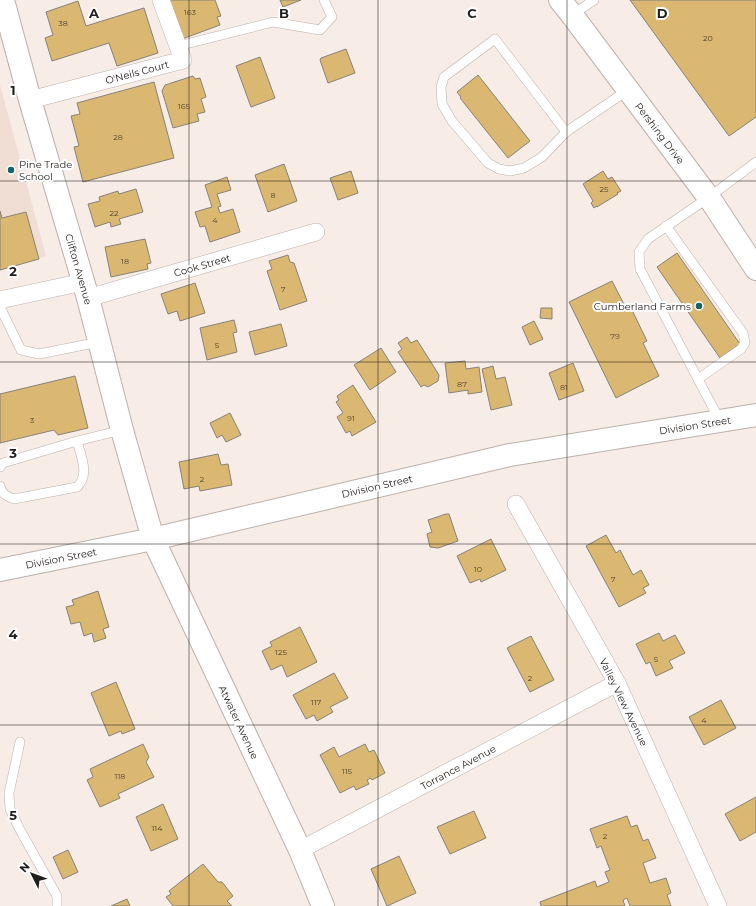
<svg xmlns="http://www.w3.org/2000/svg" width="756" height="906" font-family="Montserrat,sans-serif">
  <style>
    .built { fill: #f0ddd3 }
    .building { fill: #dbb872; stroke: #878279 }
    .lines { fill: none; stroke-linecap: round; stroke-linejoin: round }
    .lane-casing { stroke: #bcb1ab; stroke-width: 10 }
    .street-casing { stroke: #bcb1ab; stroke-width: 18 }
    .secondary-casing { stroke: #bcb1ab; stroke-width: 24 }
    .primary-casing { stroke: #bcb1ab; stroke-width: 24 }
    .lane { stroke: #fff; stroke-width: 9 }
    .street { stroke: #fff; stroke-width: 17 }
    .secondary { stroke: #fff; stroke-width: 22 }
    .primary { stroke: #fff; stroke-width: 22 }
    .grid { fill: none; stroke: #211d1b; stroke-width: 1; stroke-opacity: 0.55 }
    .poi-dot { fill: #14626a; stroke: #fff; stroke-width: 1.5 }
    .labels { text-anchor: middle; stroke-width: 4; stroke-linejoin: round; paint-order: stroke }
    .number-label { font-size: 8px; fill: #504431 }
    .street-label { font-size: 10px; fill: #211d1b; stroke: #fff }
    .poi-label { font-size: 10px; fill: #211d1b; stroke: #fff; text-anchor: start }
    .grid-label { font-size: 13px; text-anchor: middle; font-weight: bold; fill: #211d1b; stroke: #fff; stroke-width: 4; stroke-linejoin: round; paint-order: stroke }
  </style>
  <rect width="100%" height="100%" fill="#f7ece6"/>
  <polygon class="built" points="0,85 46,256 0,268"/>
  <g class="building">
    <polygon points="169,0 215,0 221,16 217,17 220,25 182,39"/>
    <polygon points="280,0 301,0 283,7"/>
    <polygon points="630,0 756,0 756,117 729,136"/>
    <polygon points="78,1 86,26 144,8 158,53 117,66 109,43 52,61 45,38 53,35 46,12"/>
    <polygon points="346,49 355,73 328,83 320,60 321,58"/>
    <polygon points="260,57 275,98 251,107 236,66"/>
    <polygon points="478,75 530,141 508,158 460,98 461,97 457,92"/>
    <polygon points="193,76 195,79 200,78 206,97 201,99 205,112 197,114 199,121 173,128 162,91 165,85"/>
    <polygon points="154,82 174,158 83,182 74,147 79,146 71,116 80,114 77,103"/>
    <polygon points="284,164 297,201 268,212 255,175"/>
    <polygon points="351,171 358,193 338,200 330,178"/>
    <polygon points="603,171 608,179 612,177 621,191 617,193 618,194 597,207 597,206 594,208 591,203 593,201 583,184"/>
    <polygon points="227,177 231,190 217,194 221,206 218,207 220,213 233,209 240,232 210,242 205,226 200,227 195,212 212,207 205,185"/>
    <polygon points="136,189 143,212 119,219 121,224 111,227 110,222 95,227 88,204 100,201 99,197 118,191 119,194"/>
    <polygon points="0,211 2,218 26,212 39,259 0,270"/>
    <polygon points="145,239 151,263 147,264 148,269 111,277 105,247"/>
    <polygon points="677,253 740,344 720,358 657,267"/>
    <polygon points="288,255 290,262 294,263 307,301 280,310 267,271 272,269 269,261"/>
    <polygon points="612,281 627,310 631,308 647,341 643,343 659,376 616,398 569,302"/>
    <polygon points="195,283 205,313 180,321 177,311 168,314 161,294"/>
    <polygon points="541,308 552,308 552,319 540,318"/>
    <polygon points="234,320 237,332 233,333 237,352 207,360 200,328"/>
    <polygon points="534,321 543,339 530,345 522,327"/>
    <polygon points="281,324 287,346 255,355 249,332"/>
    <polygon points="407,337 411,343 417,340 439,375 438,381 428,387 424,385 421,387 398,352 402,349 398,343"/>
    <polygon points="381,348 396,372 370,390 354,365"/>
    <polygon points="465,361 466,369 479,367 482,392 468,394 468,390 449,393 445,363"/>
    <polygon points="573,363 584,391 559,400 549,373"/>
    <polygon points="493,366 496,379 505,377 512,405 491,410 482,369"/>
    <polygon points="75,376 88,428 58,435 54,430 0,443 0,394"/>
    <polygon points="353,385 376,422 352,436 350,431 346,433 337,417 343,413 336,402 339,400 337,396"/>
    <polygon points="230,413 241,435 226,442 222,435 217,438 210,423"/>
    <polygon points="218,454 221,465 228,464 232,485 200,491 199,486 184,489 179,462"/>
    <polygon points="446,514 449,514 458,541 438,548 430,547 427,534 432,532 428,520"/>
    <polygon points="606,535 616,553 620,550 633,575 641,570 649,585 643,588 646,593 619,607 586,546"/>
    <polygon points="491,539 506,570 481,582 480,579 470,583 457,556"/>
    <polygon points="98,591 109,627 103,629 106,638 94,642 92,633 84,636 80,622 71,624 66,607 74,605 72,600"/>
    <polygon points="300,627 317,662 287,677 282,665 271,670 262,651 272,646 270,642"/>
    <polygon points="659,633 663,641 675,635 685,653 669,661 673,668 656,676 650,662 646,664 636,644"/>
    <polygon points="531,636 554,680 530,692 507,648"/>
    <polygon points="334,673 348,698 330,707 333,712 317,721 314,715 306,719 293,695"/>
    <polygon points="116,682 135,729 122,734 121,731 109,736 91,693"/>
    <polygon points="721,700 736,728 704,745 689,717"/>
    <polygon points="143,744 149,757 146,762 154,777 118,794 120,798 100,807 87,780 93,777 90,769"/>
    <polygon points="365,744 369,752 374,750 385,773 372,780 371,778 367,780 369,784 356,790 354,786 340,793 320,755 334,747 339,757"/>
    <polygon points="756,797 756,832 740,841 725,814"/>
    <polygon points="163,804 178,839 151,851 136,817"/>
    <polygon points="474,811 486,838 450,854 437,827"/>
    <polygon points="627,816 631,827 637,825 643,841 648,839 656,858 643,863 650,883 666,878 671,893 667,895 671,906 630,906 627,898 623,900 625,906 541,906 540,902 595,881 597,887 609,882 605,872 610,870 601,846 597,848 590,829"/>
    <polygon points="68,850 78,872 63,879 53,857"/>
    <polygon points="399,856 416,893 387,906 371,869"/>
    <polygon points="203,864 218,882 222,882 233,896 227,901 232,906 173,906 166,897 171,894 169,891"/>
    <polygon points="127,899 130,906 111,906"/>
  </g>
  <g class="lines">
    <g class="lane-casing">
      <g id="lane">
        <polyline points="572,15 594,0"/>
        <polyline points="178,46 273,22 320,30 332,17 324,0"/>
        <polyline points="566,132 495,39 444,77 441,87 442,104 452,121 488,163 499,169 510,171 524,168 542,157 566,132 628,90"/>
        <polyline points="666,226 743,333 745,343 741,349 698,379"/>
        <polyline points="0,307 21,350 39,354 99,342"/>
        <polyline points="720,421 640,269 639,252 648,239 708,198 756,162"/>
        <polyline points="0,467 3,463 77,441 122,430"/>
        <path d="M0,486C2,494 6,496 14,499L77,487C90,475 81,456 77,441"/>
        <polyline points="20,742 9,793 10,809 19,828 57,896 57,906"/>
      </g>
    </g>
    <g class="street-casing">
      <g id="street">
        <polyline points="30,100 183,60 161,0"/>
        <polyline points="88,298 316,232"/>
        <polyline points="0,300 83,282"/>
        <polyline points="516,504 617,683 718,906"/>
        <polyline points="300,850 617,683"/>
      </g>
    </g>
    <g class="secondary-casing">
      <g id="secondary">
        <polyline points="3,0 30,100 88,298 122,430 153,539 300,850 323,906"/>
        <polyline points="0,570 153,539 510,455 756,415"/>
      </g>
    </g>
    <g class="primary-casing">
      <polyline id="primary" points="560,0 572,15 712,202 756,269"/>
    </g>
    <use href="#lane" class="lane"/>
    <use href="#street" class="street"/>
    <use href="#secondary" class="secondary"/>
    <use href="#primary" class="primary"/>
  </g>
  <path class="grid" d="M189,0V906M378,0V906M567,0V906M0,181H756M0,362H756M0,544H756M0,725H756"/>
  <g class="poi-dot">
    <circle cx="11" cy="170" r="4"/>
    <circle cx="699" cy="306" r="4"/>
  </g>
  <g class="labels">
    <g class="number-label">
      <text x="190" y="15">163</text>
      <text x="63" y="26">38</text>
      <text x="708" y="41">20</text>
      <text x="184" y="109">165</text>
      <text x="118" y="140">28</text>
      <text x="604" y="192">25</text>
      <text x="273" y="198">8</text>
      <text x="114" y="216">22</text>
      <text x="215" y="223">4</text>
      <text x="125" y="264">18</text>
      <text x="283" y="292">7</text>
      <text x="615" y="339">79</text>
      <text x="217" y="348">5</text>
      <text x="462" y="387">87</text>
      <text x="564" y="390">81</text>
      <text x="351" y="421">91</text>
      <text x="32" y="423">3</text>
      <text x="202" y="482">2</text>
      <text x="478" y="572">10</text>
      <text x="613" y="582">7</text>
      <text x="281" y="655">125</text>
      <text x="656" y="662">5</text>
      <text x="530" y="681">2</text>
      <text x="316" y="705">117</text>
      <text x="704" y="723">4</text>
      <text x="347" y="774">115</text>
      <text x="120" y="779">118</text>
      <text x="157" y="831">114</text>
      <text x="605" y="839">2</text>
    </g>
    <g class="street-label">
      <text transform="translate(137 72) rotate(-15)" y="4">O'Neils Court</text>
      <text transform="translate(660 133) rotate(53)" y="4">Pershing Drive</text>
      <text transform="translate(202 265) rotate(-16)" y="4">Cook Street</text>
      <text transform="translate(79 269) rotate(74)" y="4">Clifton Avenue</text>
      <text transform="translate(695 425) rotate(-9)" y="4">Division Street</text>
      <text transform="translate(377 486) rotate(-13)" y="4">Division Street</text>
      <text transform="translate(61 558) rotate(-11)" y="4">Division Street</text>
      <text transform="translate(624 702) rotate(64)" y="4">Valley View Avenue</text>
      <text transform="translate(239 722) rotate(65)" y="4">Atwater Avenue</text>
      <text transform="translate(458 767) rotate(-28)" y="4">Torrance Avenue</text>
    </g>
    <g class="poi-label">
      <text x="19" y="168">Pine Trade<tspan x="19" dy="12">School</tspan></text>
      <text x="691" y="310" text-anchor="end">Cumberland Farms</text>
    </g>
  </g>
  <g class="grid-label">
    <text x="94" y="18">A</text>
    <text x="284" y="18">B</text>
    <text x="472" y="18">C</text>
    <text x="662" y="18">D</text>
    <text x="13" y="95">1</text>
    <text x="13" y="276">2</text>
    <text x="13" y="458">3</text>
    <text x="13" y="639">4</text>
    <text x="13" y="820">5</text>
  </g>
  <g transform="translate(32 874) rotate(312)" stroke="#ffffff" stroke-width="3" paint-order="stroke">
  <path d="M0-3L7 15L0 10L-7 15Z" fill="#211d1b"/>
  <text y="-6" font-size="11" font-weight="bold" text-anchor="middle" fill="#211d1b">N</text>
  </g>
</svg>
